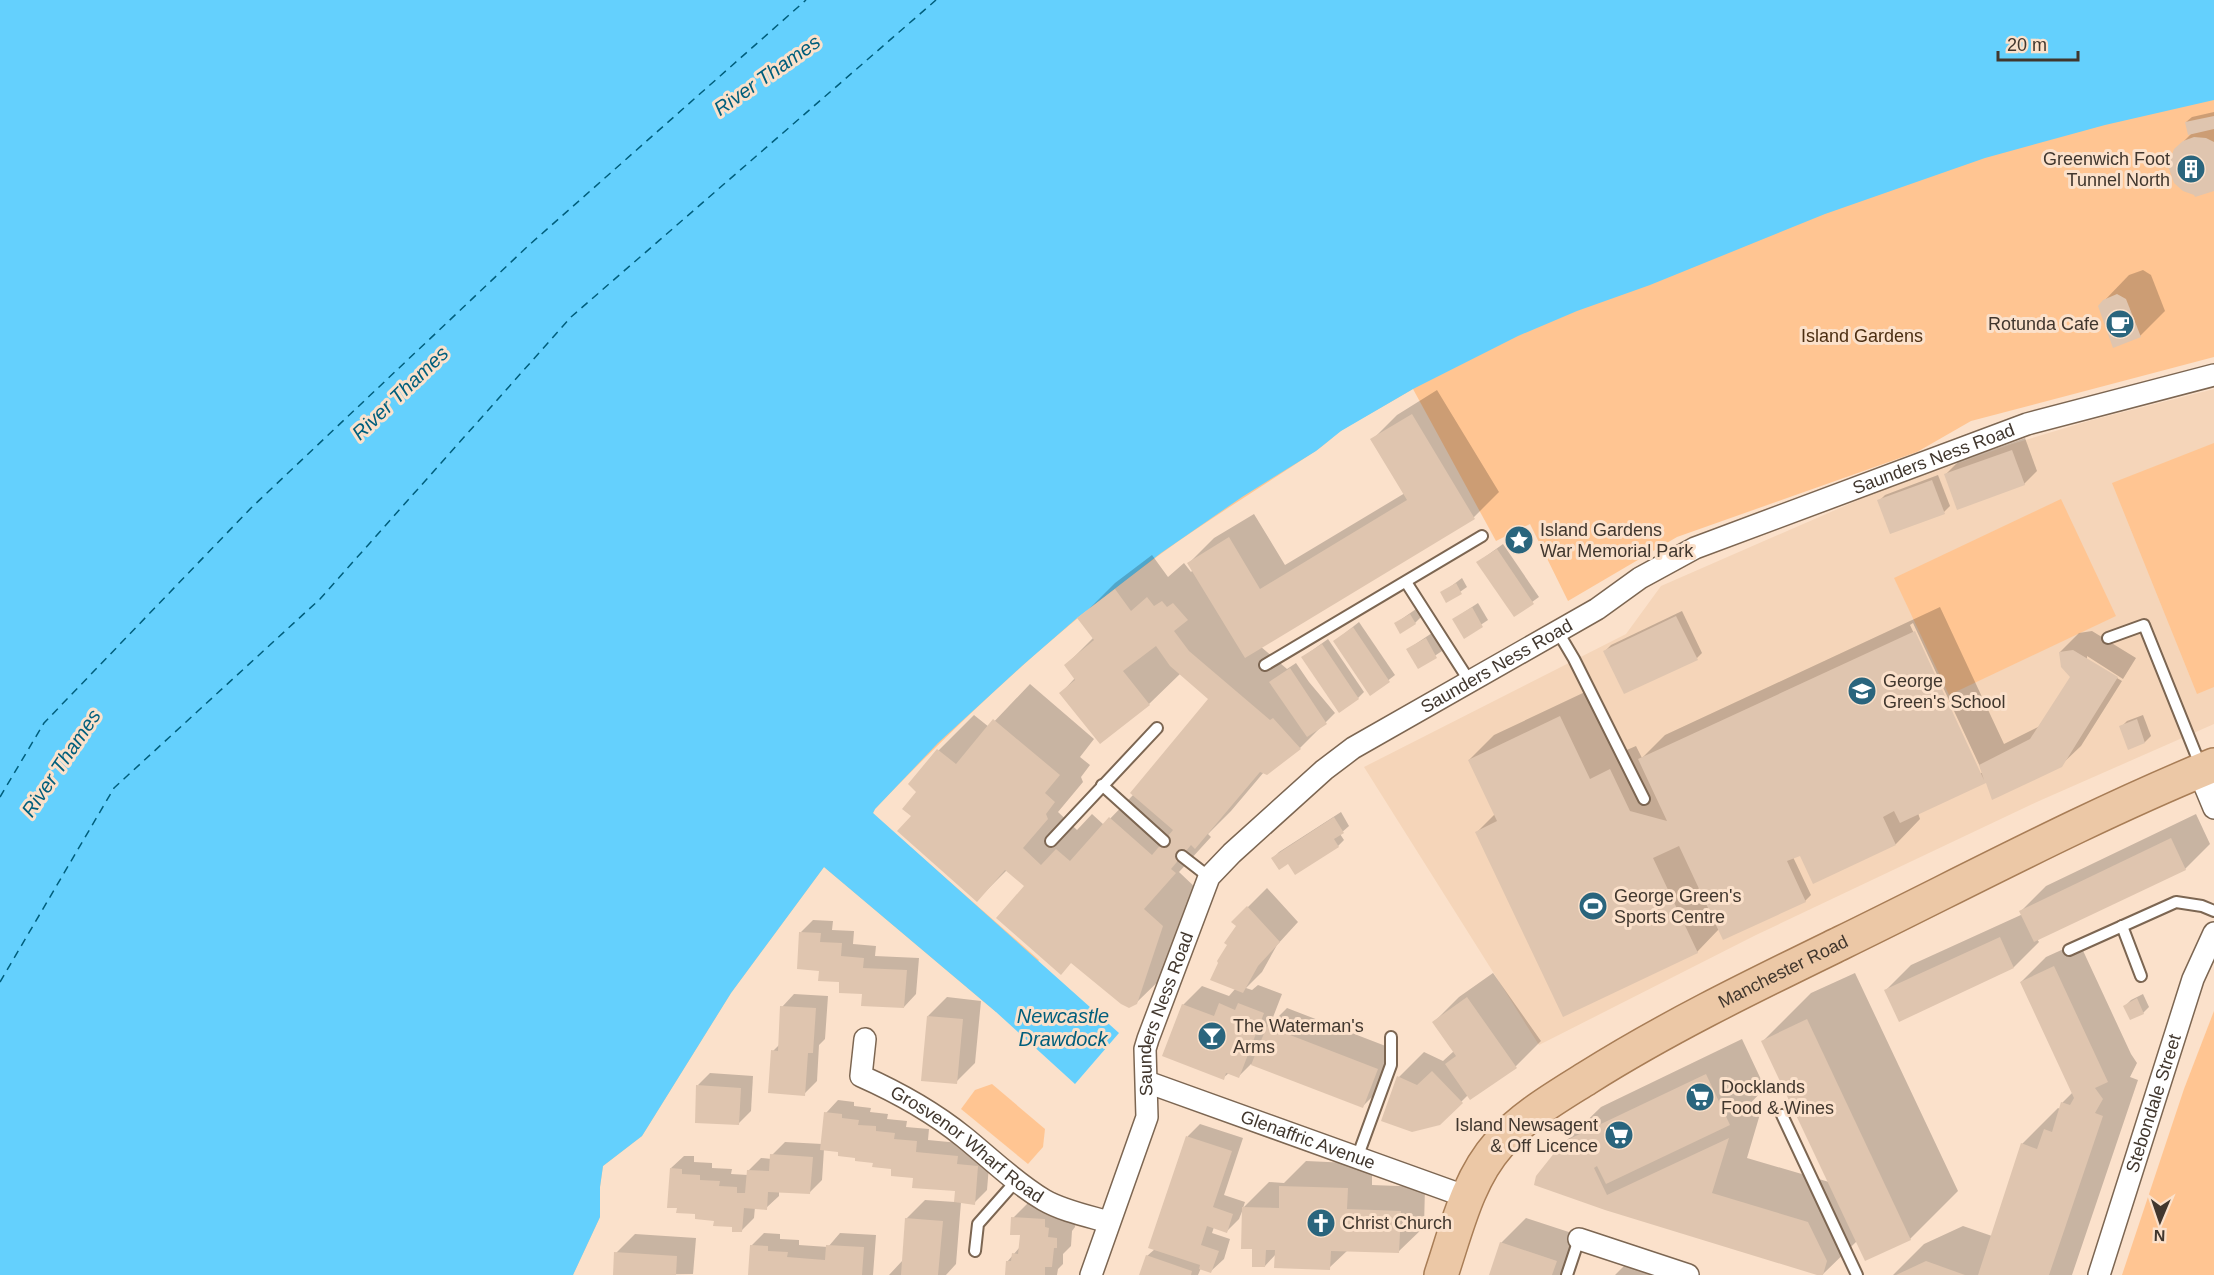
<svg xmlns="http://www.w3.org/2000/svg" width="2214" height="1275" font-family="Helvetica,sans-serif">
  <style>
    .built { fill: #f5d5b9 }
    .green { fill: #ffc592 }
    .water { fill: #64d0fd }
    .shadow { fill: #0003; fill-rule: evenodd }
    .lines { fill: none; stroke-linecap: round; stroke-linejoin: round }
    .ferry { stroke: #005e7c; stroke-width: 1.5; stroke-dasharray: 8 6; stroke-linecap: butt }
    .building { fill: #dfc5af }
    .service-casing { stroke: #7c6652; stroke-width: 14 }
    .minor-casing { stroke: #7c6652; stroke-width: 24 }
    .primary-casing { stroke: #a87d56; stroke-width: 36 }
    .service { stroke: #fff; stroke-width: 10 }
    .minor { stroke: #fff; stroke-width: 21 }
    .primary { stroke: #ecc8a6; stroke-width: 33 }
    .labels { text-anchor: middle; stroke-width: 6; stroke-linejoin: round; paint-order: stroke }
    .poi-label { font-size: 18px; fill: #41372e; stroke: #fbe1cb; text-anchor: start }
    .park-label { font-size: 18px; fill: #4b2e12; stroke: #fbe1cb }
    .street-label { font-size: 18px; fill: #41372e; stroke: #fbe1cb }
    .water-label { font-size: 20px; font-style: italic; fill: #005e7c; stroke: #fbe1cb }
  </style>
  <rect width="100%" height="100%" fill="#fbe1cb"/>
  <polygon class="built" points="2214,389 2214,724 2039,801 1756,935 1539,1045 1364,767 1626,634 1661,586 1872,494 2009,445 2092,420"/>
  <g class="green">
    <path d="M2214,0V357L1971,421L1917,452L1677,537L1568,601L1530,524L1496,541L1413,389C1390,403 1365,416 1342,430C1332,437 1324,446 1314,452C1263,486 1212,517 1162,553C1058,628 964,716 875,809L873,813L876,817L1039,960L996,1012L824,867L731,993L642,1136L603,1166L600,1187V1217L573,1275H340L867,637Z"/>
    <polygon points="2214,443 2214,687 2197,694 2112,483"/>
    <polygon points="2061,499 2116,616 1949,695 1894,578"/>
    <polygon points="2214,1011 2214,1275 2122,1275 2184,1089"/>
    <polygon points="992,1084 1045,1129 1043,1147 1028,1164 961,1109 975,1090"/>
  </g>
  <polygon class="water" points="0,0 2214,0 2214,100 2105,125 1985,158 1825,214 1650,285 1577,311 1518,336 1413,389 1341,431 1316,451 1242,497 1161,553 1077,618 1023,665 938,743 875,809 873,813 1119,1033 1075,1084 996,1012 824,867 731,993 642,1136 603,1166 600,1187 600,1217 573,1275 0,1275"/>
  <g class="shadow">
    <polygon points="2214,112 2214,190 2175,150 2193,132 2186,122 2192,117"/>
    <polygon points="2143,270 2151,275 2165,311 2140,336 2104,301 2129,275"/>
    <polygon points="1437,390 1499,492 1474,517 1260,646 1287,669 1296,663 1309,682 1335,713 1300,748 1264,772 1231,811 1208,834 1211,837 1179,872 1198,890 1173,967 1136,1003 1026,886 1007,870 977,900 913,815 918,792 938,751 974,715 989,727 1030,684 1094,739 1080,757 1090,765 1081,777 1083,782 1058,812 1077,830 1092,814 1104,825 1134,794 1210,698 1181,673 1149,704 1100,742 1061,693 1075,678 1066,665 1094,637 1079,619 1115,583 1152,555 1168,577 1184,563 1191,572 1193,570 1189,563 1214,538 1254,514 1285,565 1405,493 1372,440 1397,415"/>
    <polygon points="2025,438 2037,471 2024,484 1946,474 1958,462"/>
    <polygon points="1938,475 1950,506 1944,512 1879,501 1885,495"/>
    <polygon points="1503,544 1539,597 1514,615 1478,562"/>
    <polygon points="1462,578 1467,587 1447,601 1442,593"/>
    <polygon points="1478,603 1488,620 1464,636 1454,619"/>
    <path d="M1940,607L2004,744L2040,726L2072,676L2060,652L2079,633L2092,631L2136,658L2123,679L2087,656V660L2122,681L2081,746L2061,765L1987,780L1918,813L1920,819L1896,844L1800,854L1793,857L1811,895L1805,901L1719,929L1697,952L1477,832L1495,814L1469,760L1494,735L1585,692L1615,755L1636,746L1642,758L1665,735ZM1913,623L1983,773H1980L1910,625Z"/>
    <polygon points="1416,609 1421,617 1415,623 1396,623"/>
    <polygon points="1682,611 1702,653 1697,658 1605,651 1611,645"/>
    <polygon points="1359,622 1395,675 1371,694 1335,641"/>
    <polygon points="1432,633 1442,651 1418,667 1408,649"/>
    <polygon points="1328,639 1364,692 1358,698 1303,657"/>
    <polygon points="2143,715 2151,736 2145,742 2129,748 2121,727 2127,721"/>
    <polygon points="1341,812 1349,826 1340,834 1344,840 1338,846 1289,862 1273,858 1279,852"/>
    <polygon points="2196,814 2210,844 2185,869 2037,939 2039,942 2014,967 1886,990 1911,965 2023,914 2021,911 2046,886"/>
    <polygon points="1267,888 1298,922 1277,945 1262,972 1246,988 1252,990 1258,985 1282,994 1270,1025 1287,1008 1396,1050 1382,1087 1363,1106 1251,1064 1239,1076 1229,1073 1223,1078 1183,1005 1202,986 1229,996 1236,988 1238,926 1233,922"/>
    <polygon points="813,920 833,921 832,930 854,931 853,944 876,946 875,956 919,958 916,994 904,1007 863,993 821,969 801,932"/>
    <polygon points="2079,942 2131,1054 2137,1063 2130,1077 2138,1080 2072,1275 1893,1275 1924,1244 1963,1226 1992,1236 2022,1144 2058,1108 2060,1109 2062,1103 2073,1092 2021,982 2046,957"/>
    <polygon points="1493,973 1541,1041 1516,1066 1471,1098 1468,1095 1439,1124 1383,1120 1399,1077 1424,1052 1443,1061 1454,1051 1434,1022 1459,997"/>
    <polygon points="1855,973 1958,1191 1910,1239 1857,1241 1822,1275 1535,1184 1564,1143 1601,1107 1742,1039 1765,1088 1739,1115 1763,1104 1747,1158 1829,1182 1763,1041 1811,993"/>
    <polygon points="794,994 828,996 825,1039 819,1045 817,1081 804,1094 773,1051 780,1044 782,1007"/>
    <polygon points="2143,994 2149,1007 2143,1013 2131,1018 2125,1006 2131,1000"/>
    <polygon points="947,997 981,1001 975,1063 956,1082 928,1016"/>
    <polygon points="710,1073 753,1076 751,1111 738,1124 698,1085"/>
    <polygon points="838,1100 854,1102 854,1106 871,1108 870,1112 888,1114 887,1119 907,1121 906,1127 929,1129 928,1140 970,1144 990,1154 987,1190 974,1203 961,1202 956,1264 946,1275 889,1275 903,1260 906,1219 925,1200 955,1202 956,1190 840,1151 824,1149 822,1180 809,1193 779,1191 779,1196 766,1208 755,1207 754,1218 742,1230 697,1213 671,1168 684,1156 694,1156 694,1162 712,1163 712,1168 732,1169 731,1174 748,1175 748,1171 761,1158 772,1159 772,1155 785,1142 822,1144 826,1113"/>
    <polygon points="1200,1124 1243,1138 1224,1195 1245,1202 1243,1208 1269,1182 1284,1183 1306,1161 1372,1164 1372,1185 1425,1187 1424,1227 1398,1252 1348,1250 1329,1268 1276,1254 1265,1266 1254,1247 1243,1209 1239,1219 1227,1231 1214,1227 1212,1233 1230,1239 1224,1259 1211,1271 1201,1268 1198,1275 1141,1275 1147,1256 1155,1249 1150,1247 1188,1136"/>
    <polygon points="1032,1199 1076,1220 1075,1227 1072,1231 1071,1246 1063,1254 1063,1264 1058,1269 1057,1275 1006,1275 1007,1262 1020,1247 1021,1234 1013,1218"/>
    <polygon points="1526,1218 1581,1236 1568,1275 1491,1275 1501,1243"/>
    <polygon points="764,1233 780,1234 780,1239 799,1240 799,1245 828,1247 840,1233 876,1235 873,1275 749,1275 751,1246"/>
    <polygon points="635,1234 696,1238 693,1274 614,1275 616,1253"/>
    <polygon points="1635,1255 1670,1275 1615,1275"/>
  </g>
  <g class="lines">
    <g class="ferry">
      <polyline points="0,797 44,723 251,508 528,246 806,0"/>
      <polyline points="0,982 114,788 320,599 571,317 936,0"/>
    </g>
  </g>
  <g class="building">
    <polygon points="2214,116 2214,129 2188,135 2185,122"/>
    <polygon points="2194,137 2206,138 2214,142 2214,191 2195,197 2194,195 2183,191 2174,183 2168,166 2174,149 2183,141"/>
    <polygon points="2117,294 2126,299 2141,337 2113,348 2098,306 2103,300"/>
    <polygon points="1412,414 1475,519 1245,658 1187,563 1229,537 1260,589 1407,500 1370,439"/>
    <polygon points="2012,450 2025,485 1957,510 1944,474"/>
    <polygon points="1932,480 1945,514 1890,534 1877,500"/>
    <polygon points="1497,549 1534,604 1514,617 1476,562"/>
    <polygon points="1456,583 1462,594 1446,603 1440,592"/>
    <polygon points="1115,589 1131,611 1147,597 1154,606 1162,601 1167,607 1173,603 1188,620 1174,631 1189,651 1270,720 1273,718 1301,749 1267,775 1260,772 1195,849 1191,845 1171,869 1176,873 1144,909 1163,926 1137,1004 1129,1008 1121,1004 1071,963 1061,975 996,918 1024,886 1005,870 977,902 897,831 911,816 902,809 916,792 908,784 937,749 956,764 993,719 1060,775 1045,793 1055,802 1046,814 1048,819 1023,848 1041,865 1056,849 1070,861 1109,817 1152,855 1173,830 1130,793 1208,699 1170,666 1156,646 1123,671 1150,705 1100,744 1059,693 1075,680 1064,665 1094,640 1077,618"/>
    <polygon points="1472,607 1483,627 1464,639 1452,619"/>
    <polygon points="1410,614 1416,624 1400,634 1394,623"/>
    <polygon points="1676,616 1698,660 1624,694 1603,651"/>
    <polygon points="1353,627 1390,682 1370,696 1333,641"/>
    <polygon points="1915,631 1984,780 1979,765 2030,739 2070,677 2061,667 2059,652 2073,650 2118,677 2062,767 1992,800 1986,783 1900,823 1894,811 1883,817 1896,845 1813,884 1800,856 1787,861 1806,902 1723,940 1679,846 1653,858 1698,953 1563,1017 1475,832 1497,821 1468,760 1560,716 1590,779 1610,769 1630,811 1667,821 1638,759"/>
    <polygon points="1426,638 1437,658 1418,669 1406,649"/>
    <polygon points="1322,644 1359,699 1339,713 1301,657"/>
    <polygon points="1290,668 1327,724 1307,737 1269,682"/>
    <polygon points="2137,719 2145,743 2128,750 2119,726"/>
    <polygon points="1334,817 1344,833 1334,839 1339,847 1295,875 1288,864 1279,870 1271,858"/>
    <polygon points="2171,838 2186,870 2034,942 2019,911"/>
    <polygon points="1247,906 1280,942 1258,966 1243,993 1210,980 1218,963 1217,961 1227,945 1224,943 1236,926 1231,922"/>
    <polygon points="799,932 821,933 820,942 842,943 841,956 864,958 863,968 907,970 904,1008 861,1006 862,994 839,993 839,982 818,981 819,971 797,969"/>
    <polygon points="2000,937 2014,968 1899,1022 1884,990"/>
    <polygon points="2054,966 2108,1082 2095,1088 2103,1099 2095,1113 2103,1116 2049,1275 1978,1275 2021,1143 2037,1149 2044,1129 2052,1132 2061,1102 2070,1105 2074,1098 2020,982"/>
    <polygon points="1467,997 1517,1068 1470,1100 1445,1064 1456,1056 1432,1022"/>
    <polygon points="2137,998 2144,1014 2130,1020 2123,1006"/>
    <polygon points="1219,1003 1235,1010 1238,1003 1264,1013 1239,1078 1226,1073 1224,1080 1162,1056 1182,1004 1214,1016"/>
    <polygon points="780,1006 816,1008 813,1053 808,1053 805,1096 768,1093 771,1050 778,1051"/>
    <polygon points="927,1016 963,1019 957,1084 921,1081"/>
    <polygon points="1807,1019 1911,1240 1865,1261 1761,1041"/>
    <polygon points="1267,1026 1378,1069 1363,1108 1251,1065"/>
    <polygon points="1432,1071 1463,1103 1440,1125 1412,1132 1381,1121 1397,1076 1417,1085"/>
    <polygon points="1706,1074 1730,1125 1606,1184 1597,1166 1594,1168 1607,1195 1729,1138 1712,1193 1808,1222 1827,1261 1823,1275 1817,1275 1605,1210 1534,1185 1536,1176 1563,1142"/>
    <polygon points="696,1085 741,1088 739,1125 695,1123"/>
    <polygon points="824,1112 842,1114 842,1118 859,1120 858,1125 876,1126 876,1131 895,1133 894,1139 917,1141 916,1152 958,1156 957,1164 978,1166 975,1205 954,1202 955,1191 912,1188 913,1178 891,1176 891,1169 872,1167 873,1163 855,1161 855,1158 838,1156 838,1152 820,1150"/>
    <polygon points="1186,1136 1232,1151 1213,1207 1233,1214 1227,1233 1207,1226 1201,1245 1219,1251 1211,1273 1199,1269 1200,1265 1148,1248"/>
    <polygon points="770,1154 813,1157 810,1194 768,1192 767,1210 744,1208 742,1232 732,1232 732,1227 713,1226 714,1221 695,1219 695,1214 676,1213 677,1208 667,1208 670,1168 682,1169 682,1174 700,1175 700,1180 720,1181 719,1186 737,1187 737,1193 745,1193 747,1170 769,1171"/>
    <polygon points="1279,1186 1348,1188 1347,1209 1401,1211 1399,1253 1331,1251 1330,1270 1274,1268 1275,1250 1266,1250 1265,1267 1252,1267 1252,1249 1241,1249 1242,1207 1279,1208"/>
    <polygon points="1011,1217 1045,1219 1045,1227 1049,1228 1048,1237 1057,1238 1057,1248 1054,1248 1052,1267 1045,1267 1045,1275 1005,1275 1006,1261 1011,1261 1012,1253 1018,1254 1020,1235 1010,1235"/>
    <polygon points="905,1218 943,1221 938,1275 901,1275"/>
    <polygon points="1500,1242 1557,1261 1552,1275 1489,1275"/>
    <polygon points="750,1245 768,1246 768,1251 788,1252 787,1257 825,1260 826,1245 864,1247 862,1275 748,1275"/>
    <polygon points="614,1252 677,1256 676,1275 613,1275"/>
    <polygon points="1146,1255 1192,1271 1191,1275 1139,1275"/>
    <polygon points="1926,1261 1965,1275 1896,1275"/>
  </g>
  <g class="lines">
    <g class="service-casing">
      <g id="service">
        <polyline points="1406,582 1470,682"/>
        <polyline points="1558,632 1574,659 1644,799"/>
        <polyline points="2108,638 2144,625 2201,767"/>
        <polyline points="1265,665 1482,536"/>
        <polyline points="1102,785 1164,841"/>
        <polyline points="1051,841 1157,728"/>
        <polyline points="1182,856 1209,877"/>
        <polyline points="2122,926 2141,976"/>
        <polyline points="2069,950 2176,902 2202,906 2214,911"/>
        <polyline points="1782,1115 1857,1275"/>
        <polyline points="1357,1158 1391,1065 1391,1037"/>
        <polyline points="975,1251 978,1224 1016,1181"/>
        <polyline points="1567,1275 1579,1239"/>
      </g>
    </g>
    <g class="minor-casing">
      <g id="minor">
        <polyline points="2199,772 2214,808"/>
        <path id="s1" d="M865,1039L861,1076C897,1092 933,1112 964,1137C990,1158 1014,1182 1044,1200C1063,1211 1088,1216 1109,1222"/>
        <path id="s2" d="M1147,1082L1467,1197"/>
        <polyline points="1579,1239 1688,1275"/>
        <path id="s3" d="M1091,1275L1147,1117L1145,1049L1148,1039L1209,877L1232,853L1324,770L1353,748L1597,609L1640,578L1695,548L2027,424L2214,375"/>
        <path id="s4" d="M2099,1275L2193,979L2214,933"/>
      </g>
    </g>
    <g class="primary-casing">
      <g id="primary">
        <path id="s5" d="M1441,1275C1456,1231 1467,1180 1499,1144C1522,1117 1557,1097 1587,1078C1668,1027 1755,985 1841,943C1964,883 2087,817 2214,765"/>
      </g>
    </g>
    <use href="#service" class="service"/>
    <use href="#minor" class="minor"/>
    <use href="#primary" class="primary"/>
  </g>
  <defs>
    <g id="building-disc" transform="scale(1.5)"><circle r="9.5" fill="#2a657d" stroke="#fbe1cb"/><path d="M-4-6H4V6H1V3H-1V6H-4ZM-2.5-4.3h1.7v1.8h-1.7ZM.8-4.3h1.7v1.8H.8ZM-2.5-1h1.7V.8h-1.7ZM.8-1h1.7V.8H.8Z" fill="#fff"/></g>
    <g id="cafe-disc" transform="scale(1.5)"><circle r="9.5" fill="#2a657d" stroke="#fbe1cb"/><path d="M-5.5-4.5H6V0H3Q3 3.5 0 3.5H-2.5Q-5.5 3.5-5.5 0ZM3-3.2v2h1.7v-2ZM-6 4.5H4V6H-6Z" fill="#fff"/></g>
    <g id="sight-disc" transform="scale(1.5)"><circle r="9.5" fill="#2a657d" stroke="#fbe1cb"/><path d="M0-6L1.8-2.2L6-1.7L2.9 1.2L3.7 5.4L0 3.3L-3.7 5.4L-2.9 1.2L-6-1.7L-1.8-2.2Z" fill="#fff"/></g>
    <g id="school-disc" transform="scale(1.5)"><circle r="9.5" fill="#2a657d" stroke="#fbe1cb"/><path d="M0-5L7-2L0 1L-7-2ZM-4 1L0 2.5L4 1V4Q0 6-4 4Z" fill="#fff"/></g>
    <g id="stadium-disc" transform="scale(1.5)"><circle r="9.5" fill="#2a657d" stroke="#fbe1cb"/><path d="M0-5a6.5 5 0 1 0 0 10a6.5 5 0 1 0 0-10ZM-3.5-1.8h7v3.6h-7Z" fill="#fff"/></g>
    <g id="bar-disc" transform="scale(1.5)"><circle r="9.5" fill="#2a657d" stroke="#fbe1cb"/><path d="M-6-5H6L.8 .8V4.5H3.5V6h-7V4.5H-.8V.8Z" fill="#fff"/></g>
    <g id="supermarket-disc" transform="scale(1.5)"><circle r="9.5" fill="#2a657d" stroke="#fbe1cb"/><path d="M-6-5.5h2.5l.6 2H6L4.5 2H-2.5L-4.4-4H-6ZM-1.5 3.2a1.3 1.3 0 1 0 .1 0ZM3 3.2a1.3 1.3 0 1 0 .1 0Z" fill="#fff"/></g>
    <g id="church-disc" transform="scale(1.5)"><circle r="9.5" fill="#2a657d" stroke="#fbe1cb"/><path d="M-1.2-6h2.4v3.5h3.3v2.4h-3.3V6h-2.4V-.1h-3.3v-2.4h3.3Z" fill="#fff"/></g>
  </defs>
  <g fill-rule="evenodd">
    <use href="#building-disc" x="2191" y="169"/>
    <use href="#cafe-disc" x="2120" y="324"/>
    <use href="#sight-disc" x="1519" y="540"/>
    <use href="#school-disc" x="1862" y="691"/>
    <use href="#stadium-disc" x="1593" y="906"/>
    <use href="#bar-disc" x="1212" y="1036"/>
    <use href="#supermarket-disc" x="1700" y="1097"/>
    <use href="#supermarket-disc" x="1619" y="1135"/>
    <use href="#church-disc" x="1321" y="1223"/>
  </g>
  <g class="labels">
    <g class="poi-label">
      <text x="2170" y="165" text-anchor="end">Greenwich Foot<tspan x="2170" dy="21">Tunnel North</tspan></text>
      <text x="2099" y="330" text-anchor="end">Rotunda Cafe</text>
      <text x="1540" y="536">Island Gardens<tspan x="1540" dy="21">War Memorial Park</tspan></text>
      <text x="1883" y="687">George<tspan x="1883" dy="21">Green's School</tspan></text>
      <text x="1614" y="902">George Green's<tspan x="1614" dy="21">Sports Centre</tspan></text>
      <text x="1233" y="1032">The Waterman's<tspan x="1233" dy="21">Arms</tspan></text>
      <text x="1721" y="1093">Docklands<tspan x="1721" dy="21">Food &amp; Wines</tspan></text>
      <text x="1598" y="1131" text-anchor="end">Island Newsagent<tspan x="1598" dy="21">&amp; Off Licence</tspan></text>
      <text x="1342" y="1229">Christ Church</text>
    </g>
    <g class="park-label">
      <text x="1862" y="342">Island Gardens</text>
    </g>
    <g class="street-label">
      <text dy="6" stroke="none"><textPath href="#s3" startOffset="1264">Saunders Ness Road</textPath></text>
      <text dy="6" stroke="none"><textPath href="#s3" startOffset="778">Saunders Ness Road</textPath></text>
      <text dy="6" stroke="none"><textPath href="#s5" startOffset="478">Manchester Road</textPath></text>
      <text dy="6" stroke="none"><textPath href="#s3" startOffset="274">Saunders Ness Road</textPath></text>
      <text dy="6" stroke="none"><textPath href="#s4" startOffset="180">Stebondale Street</textPath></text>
      <text dy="6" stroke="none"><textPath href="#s2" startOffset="171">Glenaffric Avenue</textPath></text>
      <text dy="6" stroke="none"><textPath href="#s1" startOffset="164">Grosvenor Wharf Road</textPath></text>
    </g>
    <g class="water-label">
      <text transform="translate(767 75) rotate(-35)" y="7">River Thames</text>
      <text transform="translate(400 393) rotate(-44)" y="7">River Thames</text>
      <text transform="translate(61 763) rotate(-56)" y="7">River Thames</text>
      <text x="1063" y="1023">Newcastle<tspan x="1063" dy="23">Drawdock</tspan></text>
    </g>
  </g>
  <g transform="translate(2160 1221) rotate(182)" stroke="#fbe1cb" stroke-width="4.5" paint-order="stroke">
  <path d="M0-4.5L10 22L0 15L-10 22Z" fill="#41372e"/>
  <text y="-9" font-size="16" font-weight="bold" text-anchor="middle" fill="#41372e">N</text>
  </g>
  <path d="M1998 51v9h80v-9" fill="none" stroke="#41372e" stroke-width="3"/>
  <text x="2007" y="51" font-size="18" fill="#41372e" stroke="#fbe1cb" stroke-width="4.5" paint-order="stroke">20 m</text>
</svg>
